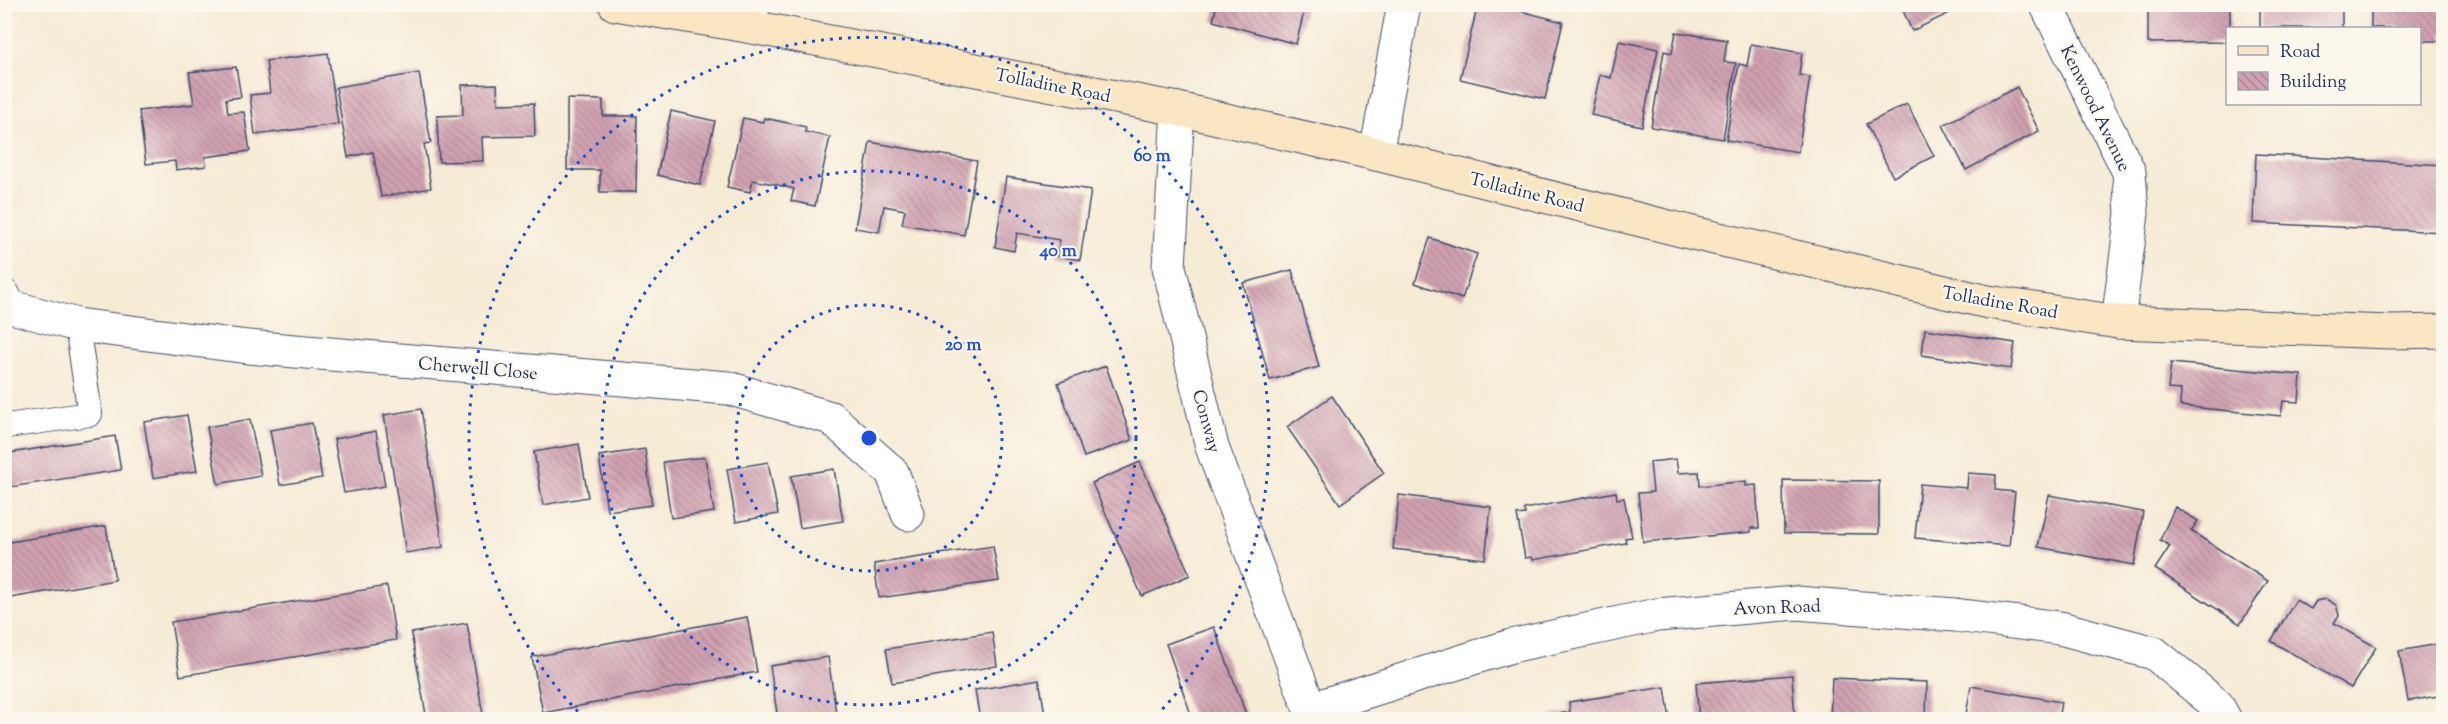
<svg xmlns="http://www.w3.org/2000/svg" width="2448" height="724" font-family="'Sorts Mill Goudy',serif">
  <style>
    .building { fill: url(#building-back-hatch) }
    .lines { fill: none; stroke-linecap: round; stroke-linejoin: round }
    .lane-casing { stroke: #3c4b70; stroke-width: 26 }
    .street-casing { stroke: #3c4b70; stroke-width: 35 }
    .secondary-casing { stroke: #3c4b70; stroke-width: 35 }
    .lane { stroke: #fff; stroke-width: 24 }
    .street { stroke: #fff; stroke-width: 33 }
    .secondary { stroke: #fbe6c4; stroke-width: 33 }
    .ring { fill: none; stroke: #1d4ed8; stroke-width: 3; stroke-dasharray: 3 6 }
    .labels { text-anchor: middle; stroke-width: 4.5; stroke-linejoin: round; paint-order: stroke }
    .street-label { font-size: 18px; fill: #1b2f5e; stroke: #fbf7ec }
    .centre { fill: #1d4ed8; stroke: #fbf7ec; stroke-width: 3 }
    .ring-label { font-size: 18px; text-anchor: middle; font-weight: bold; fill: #1d4ed8; stroke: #fbf7ec; stroke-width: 4.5; stroke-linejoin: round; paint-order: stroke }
  </style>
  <defs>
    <pattern id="building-back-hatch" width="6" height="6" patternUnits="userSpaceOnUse" patternTransform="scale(1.5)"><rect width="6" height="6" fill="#d1a1b1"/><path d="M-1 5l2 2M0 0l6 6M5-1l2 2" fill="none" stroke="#a98493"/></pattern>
  </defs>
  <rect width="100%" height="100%" fill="#fbf7ec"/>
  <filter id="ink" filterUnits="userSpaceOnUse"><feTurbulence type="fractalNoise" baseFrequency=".0167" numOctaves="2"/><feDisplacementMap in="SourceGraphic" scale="12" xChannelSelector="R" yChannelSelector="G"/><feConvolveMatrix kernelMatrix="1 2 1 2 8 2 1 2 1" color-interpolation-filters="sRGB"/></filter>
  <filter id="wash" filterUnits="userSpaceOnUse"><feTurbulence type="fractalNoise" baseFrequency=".008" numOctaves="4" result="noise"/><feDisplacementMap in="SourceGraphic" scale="24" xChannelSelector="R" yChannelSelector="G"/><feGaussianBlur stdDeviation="1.35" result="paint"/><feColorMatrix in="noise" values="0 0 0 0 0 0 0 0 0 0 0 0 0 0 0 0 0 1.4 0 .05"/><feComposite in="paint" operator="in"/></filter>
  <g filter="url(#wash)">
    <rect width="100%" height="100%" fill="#f6ebd5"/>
    <g id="blocks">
      <g class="building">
        <polygon points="1217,4 1306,4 1296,44 1213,21"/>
        <polygon points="1478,4 1494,4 1563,22 1545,99 1460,79"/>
        <polygon points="1900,4 1956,4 1958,9 1912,31"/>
        <polygon points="2148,4 2230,4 2230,28 2228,28 2228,42 2148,43"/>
        <rect x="2260" y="4" width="82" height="24"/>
        <polygon points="2371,4 2444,4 2444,41 2420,41 2420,28 2371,28"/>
        <polygon points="1676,32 1727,40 1724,62 1736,63 1723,139 1651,127 1664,51 1672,53"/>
        <polygon points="1619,41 1658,49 1642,126 1591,115 1600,75 1611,78"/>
        <polygon points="1751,44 1802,53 1799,75 1810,77 1798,152 1726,140 1739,64 1747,66"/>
        <polygon points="328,53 338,124 255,135 250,95 270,93 266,61"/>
        <polygon points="236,67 241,97 226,99 228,113 244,112 250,151 205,157 206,166 176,170 175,161 146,164 139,111 194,104 189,72"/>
        <polygon points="419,73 431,143 424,144 431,188 381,197 373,152 348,157 336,87"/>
        <polygon points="497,84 498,104 534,103 535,136 482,137 483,161 439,162 437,116 463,115 462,85"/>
        <polygon points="2017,87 2039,131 1966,170 1943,125"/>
        <polygon points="567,99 603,100 603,116 637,116 636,192 600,192 600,170 567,170"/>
        <polygon points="1907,104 1934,156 1893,177 1866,124"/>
        <polygon points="671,111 715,121 700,185 657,175"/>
        <polygon points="743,118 763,122 764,118 788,123 806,127 805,132 830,137 815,206 791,201 794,189 774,184 753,180 750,192 727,187"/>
        <polygon points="870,142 977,161 964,235 902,224 905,210 884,206 879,232 855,228"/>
        <polygon points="2256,154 2444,165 2444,232 2253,223"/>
        <polygon points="1006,177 1091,190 1080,260 1057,256 1060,240 1017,233 1014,251 995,247"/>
        <polygon points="1430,238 1477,254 1462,299 1415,283"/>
        <polygon points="1292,270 1319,367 1270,380 1243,283"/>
        <polygon points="1925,329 2015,343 2011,369 1922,355"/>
        <polygon points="2171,363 2301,375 2299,402 2283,401 2281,416 2180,406 2181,390 2168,389"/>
        <polygon points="1106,366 1132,440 1084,457 1058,383"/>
        <polygon points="1332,396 1384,473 1340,504 1287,427"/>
        <polygon points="421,409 443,547 406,553 384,415"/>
        <polygon points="187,415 197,471 153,478 144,422"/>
        <polygon points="250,419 261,476 218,484 207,427"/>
        <polygon points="312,423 322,478 280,485 270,430"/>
        <polygon points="376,431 385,486 344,493 334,439"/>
        <polygon points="115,436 121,470 4,488 4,454"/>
        <polygon points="579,444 588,497 543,505 534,452"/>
        <polygon points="645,449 652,505 607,511 599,456"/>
        <polygon points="705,457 714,512 671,518 663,462"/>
        <polygon points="1676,459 1678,473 1699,472 1700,486 1746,481 1746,486 1756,485 1759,528 1751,528 1751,532 1643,542 1638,493 1653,492 1650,462"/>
        <polygon points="768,462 778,514 736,522 727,469"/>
        <polygon points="1140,462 1190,575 1142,596 1092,483"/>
        <polygon points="834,469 843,521 800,528 791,476"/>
        <polygon points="1968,473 1996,475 1995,490 2015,492 2009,546 1915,538 1920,484 1967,488"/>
        <polygon points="1783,480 1879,481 1879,534 1784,533"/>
        <polygon points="1616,492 1617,499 1624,498 1632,537 1625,538 1626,543 1533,560 1532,557 1525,558 1517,515 1525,514 1524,509"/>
        <polygon points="1399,495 1491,507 1485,559 1393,549"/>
        <polygon points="2049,495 2143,512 2134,565 2038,547"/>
        <polygon points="2175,507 2198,521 2191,531 2268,581 2240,624 2155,569 2170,546 2160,540"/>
        <polygon points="106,526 115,580 4,599 4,543"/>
        <polygon points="993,546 999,581 879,598 874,564"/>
        <polygon points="387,586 396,640 180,676 171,622"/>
        <polygon points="2326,599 2336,605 2339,615 2334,623 2376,647 2351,688 2271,641 2296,600 2311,609 2316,601"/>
        <polygon points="747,617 757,672 543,713 532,657"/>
        <polygon points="467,623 484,720 427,720 411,633"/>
        <polygon points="1214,627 1246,714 1230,720 1193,720 1166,644"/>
        <polygon points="992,632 997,666 892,683 886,649"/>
        <polygon points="2444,643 2444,695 2408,701 2399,651"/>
        <polygon points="828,657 837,720 778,720 770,666"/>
        <polygon points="1792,675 1795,720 1699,720 1696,683"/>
        <polygon points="1832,678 1927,682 1926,720 1830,720"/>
        <polygon points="1039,679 1046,720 980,720 975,690"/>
        <polygon points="1971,686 2061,702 2058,720 1965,720"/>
        <polygon points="1665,687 1670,720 1553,720 1552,715 1570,712 1569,702"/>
      </g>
    </g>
  </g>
  <g filter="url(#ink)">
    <use href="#blocks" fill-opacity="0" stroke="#3c4b70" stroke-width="1.5"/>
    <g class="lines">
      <g class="lane-casing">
        <polyline id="lane" points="7,426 90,414 77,325"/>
      </g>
      <g class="street-casing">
        <g id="street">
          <polyline points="2046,4 2129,172 2132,213 2118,322"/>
          <polyline points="747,26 754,4"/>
          <polyline points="1178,109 1169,267 1212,447 1314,720"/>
          <polyline points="1376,154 1404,4"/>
          <polyline points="4,296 8,306 77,325 248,347 728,388 831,418 892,472 908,514"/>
          <polyline points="1311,709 1511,646 1657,615 1796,603 1955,615 2060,628 2154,653 2217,705 2225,720"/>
        </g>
      </g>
      <g class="secondary-casing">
        <polyline id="secondary" points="615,4 747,26 1178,109 1376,154 1693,233 1988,302 2118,322 2391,332 2444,331"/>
      </g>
      <use href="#lane" class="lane"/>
      <use href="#street" class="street"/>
      <use href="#secondary" class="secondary"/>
    </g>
  </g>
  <g class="ring">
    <circle cx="869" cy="438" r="133"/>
    <circle cx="869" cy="438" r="267"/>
    <path d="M584 718A400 400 0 1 1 1154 718"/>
  </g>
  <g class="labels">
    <g class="street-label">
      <text transform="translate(1053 85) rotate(11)" y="6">Tolladine Road</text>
      <text transform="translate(2096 108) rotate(64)" y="6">Kenwood Avenue</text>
      <text transform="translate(1527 192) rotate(14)" y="6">Tolladine Road</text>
      <text transform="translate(2000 302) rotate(10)" y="6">Tolladine Road</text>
      <text transform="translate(478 368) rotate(5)" y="6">Cherwell Close</text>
      <text transform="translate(1207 421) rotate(75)" y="6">Conway</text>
      <text transform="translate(1777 607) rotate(-2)" y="6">Avon Road</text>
    </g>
  </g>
  <circle cx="869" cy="438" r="9" class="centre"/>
  <g class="ring-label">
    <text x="1152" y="161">60 m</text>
    <text x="1058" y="256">40 m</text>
    <text x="963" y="350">20 m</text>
  </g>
  <rect width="2448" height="724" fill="none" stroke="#fbf7ec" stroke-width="24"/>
  <rect x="2226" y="27" width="195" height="78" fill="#fbf7ec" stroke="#a1a7b3" stroke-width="1.5"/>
  <rect x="2238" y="46" width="30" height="9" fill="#fbe6c4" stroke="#a1a7b3" stroke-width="1.5"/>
  <text x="2280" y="57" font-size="18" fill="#1b2f5e">Road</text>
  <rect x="2238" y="72" width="30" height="18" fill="url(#building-back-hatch)" stroke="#a1a7b3" stroke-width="1.5"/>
  <text x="2280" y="87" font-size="18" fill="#1b2f5e">Building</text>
</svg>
